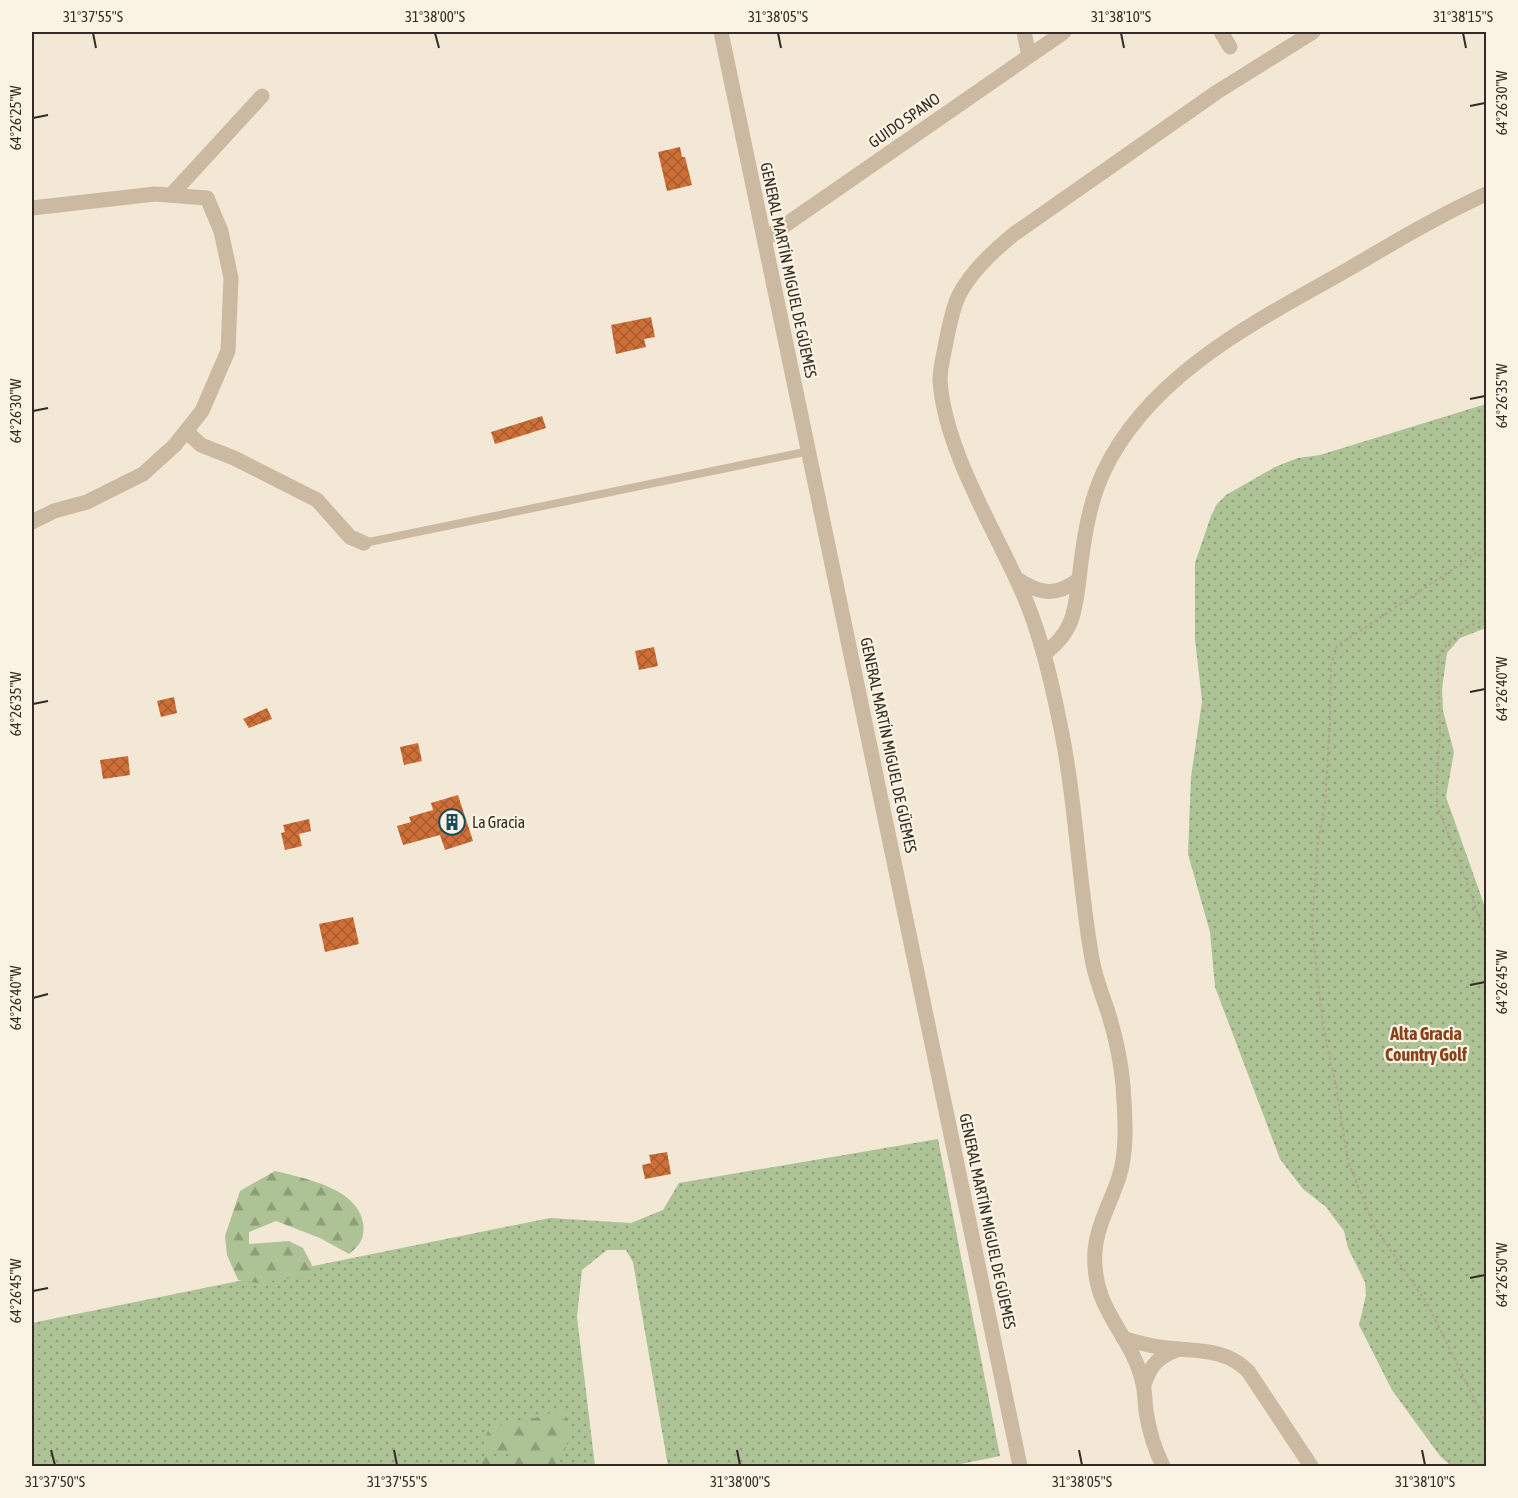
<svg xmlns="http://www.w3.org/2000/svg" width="1518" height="1498" font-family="'Asap Condensed',sans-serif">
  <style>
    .grass { fill: url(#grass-dots) }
    .forest { fill: url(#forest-firs) }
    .building { fill: url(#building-cross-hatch) }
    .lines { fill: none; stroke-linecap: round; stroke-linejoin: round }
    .path { stroke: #b6a38b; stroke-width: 2; stroke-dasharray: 3 3; stroke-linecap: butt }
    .service { stroke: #cbb9a1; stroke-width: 8 }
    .minor { stroke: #cbb9a1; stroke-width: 15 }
    .ticks { fill: none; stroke: #342b24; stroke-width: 2 }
    .labels { text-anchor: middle; stroke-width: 4.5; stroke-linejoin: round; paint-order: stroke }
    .street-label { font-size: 16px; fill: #342b24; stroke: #faf2e2 }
    .poi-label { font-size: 16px; fill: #342b24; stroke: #faf2e2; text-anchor: start }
    .neighbourhood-label { font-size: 18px; font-weight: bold; fill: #884119; stroke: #faf2e2 }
    .neatline { fill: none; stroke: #342b24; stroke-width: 2 }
    .ticks-label { font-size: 15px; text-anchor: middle; fill: #342b24 }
  </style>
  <defs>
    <pattern id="grass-dots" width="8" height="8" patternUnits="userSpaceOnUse" patternTransform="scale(1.5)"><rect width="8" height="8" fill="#adc295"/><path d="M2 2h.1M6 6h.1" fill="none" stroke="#8e9e79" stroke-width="1.8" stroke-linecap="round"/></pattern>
    <pattern id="forest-firs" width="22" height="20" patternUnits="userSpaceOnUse" patternTransform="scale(1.5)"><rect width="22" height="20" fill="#adc295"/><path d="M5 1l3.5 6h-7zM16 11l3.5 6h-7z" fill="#8e9e79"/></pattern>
    <pattern id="building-cross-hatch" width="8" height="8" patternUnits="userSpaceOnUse" patternTransform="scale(1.5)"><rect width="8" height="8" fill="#ce6f37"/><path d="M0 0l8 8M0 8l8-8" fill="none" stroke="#a85b2e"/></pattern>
  </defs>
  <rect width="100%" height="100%" fill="#f2e8d5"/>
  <g class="grass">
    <polygon points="1486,404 1486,628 1460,638 1447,653 1442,689 1443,711 1454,752 1446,797 1486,910 1486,1466 1451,1466 1440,1456 1392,1390 1359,1325 1366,1295 1365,1282 1348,1248 1344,1231 1326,1207 1303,1189 1280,1159 1215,987 1210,932 1188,854 1191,777 1202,701 1195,639 1195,563 1211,516 1217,504 1226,495 1275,467 1298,458 1320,455"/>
    <polygon points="938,1139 1000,1456 951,1466 668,1466 633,1262 626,1250 607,1250 582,1270 577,1317 595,1466 32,1466 32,1323 550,1218 631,1223 663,1210 679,1183"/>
  </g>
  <g class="forest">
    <path d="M275,1171C303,1178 358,1188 363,1223C365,1237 361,1245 349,1254L320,1238L276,1221L249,1232V1244L289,1241L303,1248L312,1265L304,1276L257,1283L238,1280L227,1255L225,1236L240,1191Z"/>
    <polygon points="560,1407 573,1430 558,1466 475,1466 484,1456 516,1456 501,1451 482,1449 489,1427 544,1416"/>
  </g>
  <g class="building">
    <polygon points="680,147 682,157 685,157 692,185 667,191 658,152"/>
    <polygon points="651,317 655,337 644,339 646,347 616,354 611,325"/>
    <polygon points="542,416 546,428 495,444 491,432"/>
    <polygon points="654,647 658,666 639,670 635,651"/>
    <polygon points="174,697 177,713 161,717 157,701"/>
    <polygon points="267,708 272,719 249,728 243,719"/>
    <polygon points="418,743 422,761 404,765 400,747"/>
    <polygon points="128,756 130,775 103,779 100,760"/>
    <polygon points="458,795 473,841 445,850 440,835 403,845 397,826 411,822 409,817 433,810 431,803"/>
    <polygon points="309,819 311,831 299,834 302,846 285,850 281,833 285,832 283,825"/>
    <polygon points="353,917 359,944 325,952 319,924"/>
    <polygon points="667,1152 671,1174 645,1179 642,1165 651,1163 649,1155"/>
  </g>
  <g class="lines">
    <g class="path">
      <polyline points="1486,545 1464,562 1337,646 1331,665 1330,719 1325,805 1318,841 1312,927 1323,1026 1336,1086 1348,1161 1374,1226 1428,1305 1486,1423"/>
      <polyline points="1486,619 1460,631 1440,652 1438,664 1440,732 1437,783 1437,806 1457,855 1486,938"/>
    </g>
    <polyline class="service" points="364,543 809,451"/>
    <g class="minor">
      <polyline points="721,32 1020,1466"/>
      <polyline points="1024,32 1029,56"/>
      <polyline points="1221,32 1230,47"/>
      <polyline points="171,195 262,96"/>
      <polyline points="32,208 155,194 207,198 221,231 231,278 228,351 202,411 175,445 143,474 87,502 54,511 32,522"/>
      <polyline points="765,239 1064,32"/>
      <polyline points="186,431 201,445 234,458 317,500 350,537 364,543"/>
      <path d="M1017,579C1040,594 1055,597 1078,580"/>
      <path d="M1044,654C1055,645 1064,637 1070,623C1076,609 1077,594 1079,579C1083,544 1088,506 1103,473C1149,374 1257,321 1347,270C1393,243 1438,216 1486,194"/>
      <path d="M1123,1338C1141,1344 1159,1348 1178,1349C1205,1351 1228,1351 1248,1371L1311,1466"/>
      <path d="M1144,1385C1151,1364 1158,1357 1179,1349"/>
      <path d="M1163,1466C1154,1448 1149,1431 1146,1411C1145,1402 1145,1393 1143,1384C1132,1332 1091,1312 1095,1251C1097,1225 1111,1202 1119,1177C1128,1149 1125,1115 1123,1086C1121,1060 1115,1034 1107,1009C1101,992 1095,976 1092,959C1078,879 1076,798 1059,719C1050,674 1039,628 1020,587C993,527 944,447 940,380C940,367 944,354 946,342C949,327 952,311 958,297C970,272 993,251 1014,234L1217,92L1313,32"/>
    </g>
  </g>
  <path class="ticks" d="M93,33L96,48M435,33L439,48M778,33L781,48M1121,33L1124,48M1463,33L1466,48M1470,106L1485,103M33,118L48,115M1470,399L1485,396M33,411L48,408M1470,692L1485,689M33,704L48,701M1470,985L1485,982M33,998L48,994M1470,1278L1485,1275M33,1291L48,1288M51,1450L55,1465M394,1450L397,1465M737,1450L740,1465M1079,1450L1082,1465M1422,1450L1425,1465"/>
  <defs>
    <g id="building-ring" transform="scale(1.35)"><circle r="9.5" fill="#faf2e2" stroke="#184b58" stroke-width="1.5"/><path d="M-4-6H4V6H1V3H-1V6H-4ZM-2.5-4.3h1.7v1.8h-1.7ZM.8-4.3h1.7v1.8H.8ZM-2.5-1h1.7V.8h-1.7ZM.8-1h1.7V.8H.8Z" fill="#184b58"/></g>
  </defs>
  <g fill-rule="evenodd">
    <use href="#building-ring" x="452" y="822"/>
  </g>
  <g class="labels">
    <g class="street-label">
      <text transform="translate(904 120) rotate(-35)" y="6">GUIDO SPANO</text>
      <text transform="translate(789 270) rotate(78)" y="6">GENERAL MARTÍN MIGUEL DE GÜEMES</text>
      <text transform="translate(889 745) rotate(78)" y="6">GENERAL MARTÍN MIGUEL DE GÜEMES</text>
      <text transform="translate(988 1221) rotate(78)" y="6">GENERAL MARTÍN MIGUEL DE GÜEMES</text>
    </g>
    <g class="poi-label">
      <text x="472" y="828">La Gracia</text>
    </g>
    <g class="neighbourhood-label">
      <text x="1426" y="1040">Alta Gracia<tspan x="1426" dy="21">Country Golf</tspan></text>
    </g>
  </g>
  <rect width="1518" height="1498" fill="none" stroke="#faf2e2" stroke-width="66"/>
  <rect x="33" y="33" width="1452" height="1432" class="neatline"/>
  <g class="ticks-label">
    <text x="93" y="22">31°37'55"S</text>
    <text x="435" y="22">31°38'00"S</text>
    <text x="778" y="22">31°38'05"S</text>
    <text x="1121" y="22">31°38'10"S</text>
    <text x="1463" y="22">31°38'15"S</text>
    <text transform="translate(1502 103) rotate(-90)" y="5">64°26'30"W</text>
    <text transform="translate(16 118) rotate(-90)" y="5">64°26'25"W</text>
    <text transform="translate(1502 396) rotate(-90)" y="5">64°26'35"W</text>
    <text transform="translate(16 411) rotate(-90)" y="5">64°26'30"W</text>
    <text transform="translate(1502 689) rotate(-90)" y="5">64°26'40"W</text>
    <text transform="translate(16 704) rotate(-90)" y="5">64°26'35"W</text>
    <text transform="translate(1502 982) rotate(-90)" y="5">64°26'45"W</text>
    <text transform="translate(16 998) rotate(-90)" y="5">64°26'40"W</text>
    <text transform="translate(1502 1275) rotate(-90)" y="5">64°26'50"W</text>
    <text transform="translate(16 1291) rotate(-90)" y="5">64°26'45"W</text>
    <text x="55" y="1487">31°37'50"S</text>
    <text x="397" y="1487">31°37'55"S</text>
    <text x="740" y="1487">31°38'00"S</text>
    <text x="1082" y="1487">31°38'05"S</text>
    <text x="1425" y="1487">31°38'10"S</text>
  </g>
</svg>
